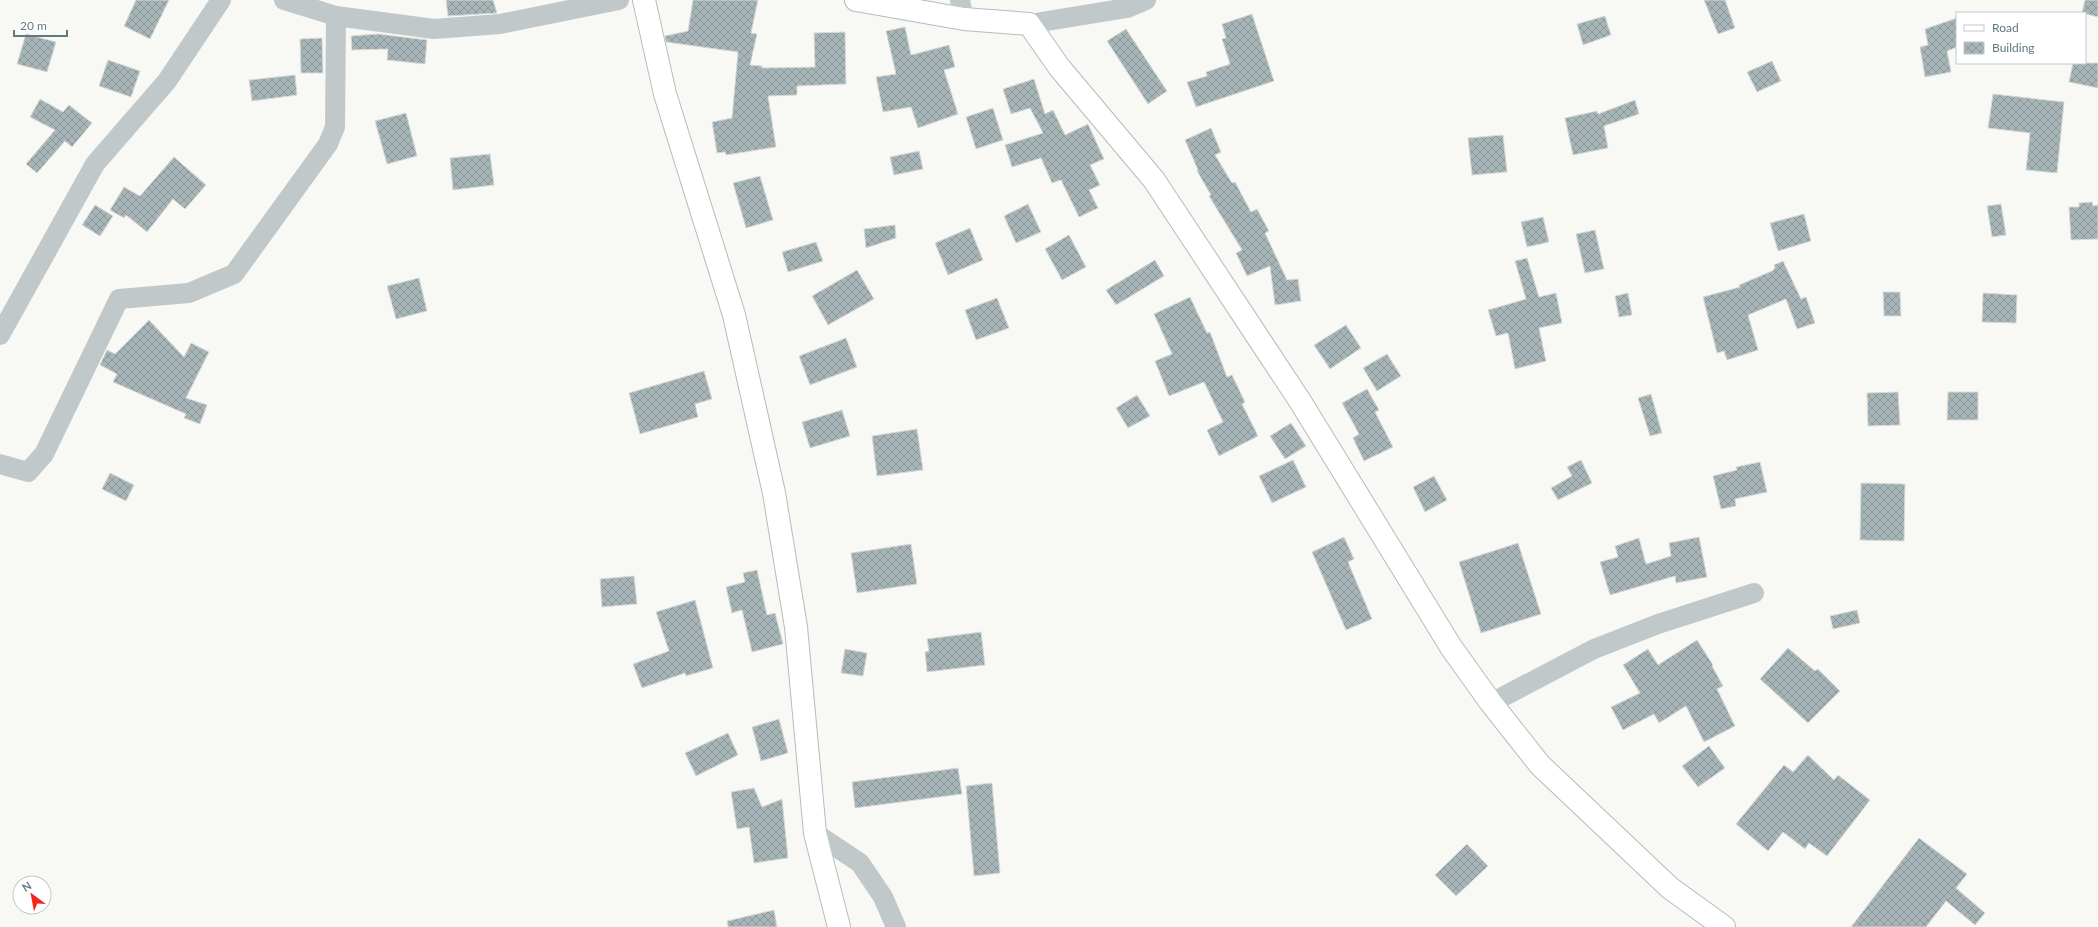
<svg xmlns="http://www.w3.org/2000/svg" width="2098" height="927" font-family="Lato,sans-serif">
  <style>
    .building { fill: url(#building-cross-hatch); stroke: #dadad7 }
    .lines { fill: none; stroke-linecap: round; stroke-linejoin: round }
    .secondary-casing { stroke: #b3bcbf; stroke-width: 24 }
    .street { stroke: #c0c8ca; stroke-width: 20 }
    .secondary { stroke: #fff; stroke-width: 22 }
  </style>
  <defs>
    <pattern id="building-cross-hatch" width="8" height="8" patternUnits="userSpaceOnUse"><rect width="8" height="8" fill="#a7b5b8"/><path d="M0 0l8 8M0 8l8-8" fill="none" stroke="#8b989b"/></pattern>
  </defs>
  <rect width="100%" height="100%" fill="#f8f8f5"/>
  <g class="building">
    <polygon points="136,0 169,0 150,39 124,26"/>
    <polygon points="446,0 493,0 497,13 448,16"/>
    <polygon points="693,0 758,0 751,33 757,34 750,65 762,66 762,68 815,67 814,33 845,32 846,84 797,86 797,95 768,96 776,147 726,155 725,152 717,153 712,122 732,118 738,52 666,42 665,36 688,31"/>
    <polygon points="1704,0 1725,0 1735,28 1718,34"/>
    <polygon points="2085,0 2098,0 2098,17 2082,13"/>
    <polygon points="1252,14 1274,81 1196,107 1187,82 1207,76 1206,72 1230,64 1222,39 1226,38 1222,24"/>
    <polygon points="1605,16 1611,35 1583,45 1577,24"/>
    <polygon points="1957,18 1957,47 1947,51 1951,72 1925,77 1920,47 1928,45 1925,29"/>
    <polygon points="905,27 911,55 949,45 955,67 944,70 958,114 918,128 911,107 883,112 876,77 896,74 886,31"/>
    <polygon points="1126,29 1167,91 1148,104 1107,41"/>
    <polygon points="26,34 56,42 47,72 17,64"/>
    <polygon points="378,34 427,40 425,64 387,60 388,49 352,50 351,36"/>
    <polygon points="322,38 323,73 301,73 300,39"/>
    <polygon points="108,60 140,71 131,97 99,86"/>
    <polygon points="1772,61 1781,81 1757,92 1747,72"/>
    <polygon points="2073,63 2098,63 2098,88 2069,82"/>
    <polygon points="295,75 297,95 252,101 249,80"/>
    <polygon points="1034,79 1045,114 1053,110 1065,135 1088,124 1104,159 1090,165 1100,185 1089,190 1098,208 1079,217 1061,180 1052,183 1041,158 1012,167 1005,145 1043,133 1030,108 1011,114 1003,89"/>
    <polygon points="1993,94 2064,102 2057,173 2026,170 2030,133 1988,128"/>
    <polygon points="40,99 63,112 69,105 92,123 72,147 65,141 37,173 26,164 55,130 30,117"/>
    <polygon points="1635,100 1639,114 1604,126 1608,148 1573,155 1565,118 1597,111 1598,114"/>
    <polygon points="993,108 1003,140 976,149 966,117"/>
    <polygon points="406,113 417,156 387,164 375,121"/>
    <polygon points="1211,128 1221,152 1215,155 1232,183 1235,182 1251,212 1257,209 1269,231 1265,233 1287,280 1298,279 1301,301 1275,305 1270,266 1247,276 1236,253 1242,250 1209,196 1211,195 1197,171 1198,170 1185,140"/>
    <polygon points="1503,135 1507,172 1472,175 1468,138"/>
    <polygon points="919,151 923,169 894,175 890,157"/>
    <polygon points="490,154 494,185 453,190 450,158"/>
    <polygon points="174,157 206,185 185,209 173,199 147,232 126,215 124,218 110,210 124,187 140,196"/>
    <polygon points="760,176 773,220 746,228 733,183"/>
    <polygon points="2092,202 2093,206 2098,205 2098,239 2071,240 2069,207 2079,207 2079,203"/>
    <polygon points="1028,204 1041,232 1016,243 1004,216"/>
    <polygon points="2001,204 2006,235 1992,237 1987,206"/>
    <polygon points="95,205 113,216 100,236 82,225"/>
    <polygon points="1804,214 1811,241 1778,251 1770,223"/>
    <polygon points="1543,217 1549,242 1527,247 1521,222"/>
    <polygon points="895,225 896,238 866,248 864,229"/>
    <polygon points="970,228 983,260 948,275 935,243"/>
    <polygon points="1595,230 1604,269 1585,273 1576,234"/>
    <polygon points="1069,235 1086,267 1062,280 1045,249"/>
    <polygon points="816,242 823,261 788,272 782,252"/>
    <polygon points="1527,258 1539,297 1556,293 1562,323 1539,328 1546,361 1515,369 1508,333 1496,336 1488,310 1526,299 1515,261"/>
    <polygon points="1155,260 1164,276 1116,305 1106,290"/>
    <polygon points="1783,261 1801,299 1806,297 1815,323 1797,329 1786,299 1748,315 1758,350 1727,360 1724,351 1717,353 1703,297 1740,287 1739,285 1772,271 1775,268 1774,265"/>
    <polygon points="857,270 874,299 828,325 812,296"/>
    <polygon points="419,278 427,311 396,319 387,286"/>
    <polygon points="1883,292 1900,292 1901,316 1884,316"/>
    <polygon points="1628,293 1632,315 1619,317 1615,296"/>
    <polygon points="1983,293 2017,295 2016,323 1982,322"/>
    <polygon points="1190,297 1207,333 1210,332 1227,377 1232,375 1245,402 1242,404 1258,436 1219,456 1207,430 1223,422 1204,382 1169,396 1155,361 1172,354 1154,314"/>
    <polygon points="997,298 1009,328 976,340 965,310"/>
    <polygon points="149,320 184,357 191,343 209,352 186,398 207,405 200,424 184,418 186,414 113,382 117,374 100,365 107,350 115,354"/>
    <polygon points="1346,325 1361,348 1330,369 1314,345"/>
    <polygon points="846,338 857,367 810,385 799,356"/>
    <polygon points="1387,354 1401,376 1377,391 1363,368"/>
    <polygon points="704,371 712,399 695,404 698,417 640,434 629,393"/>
    <polygon points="1367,389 1379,410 1375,412 1393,447 1364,461 1353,438 1359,434 1342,403"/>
    <polygon points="1898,392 1900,425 1868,426 1867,393"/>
    <polygon points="1948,392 1978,392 1978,420 1947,420"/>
    <polygon points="1651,394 1662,433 1650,436 1638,398"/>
    <polygon points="1137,395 1150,416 1128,428 1116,408"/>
    <polygon points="842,410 850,436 810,448 802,422"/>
    <polygon points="1291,423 1306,446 1285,459 1270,436"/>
    <polygon points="917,429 923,470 877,476 872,436"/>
    <polygon points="1293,460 1306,487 1272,503 1259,476"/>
    <polygon points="1581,460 1592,483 1558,500 1551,488 1572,476 1567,467"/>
    <polygon points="1760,462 1767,492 1735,499 1736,506 1721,509 1713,476 1737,470 1736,467"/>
    <polygon points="110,473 134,485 126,501 102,489"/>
    <polygon points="1434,476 1447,500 1425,512 1413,487"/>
    <polygon points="1861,483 1905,484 1904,541 1860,540"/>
    <polygon points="1344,537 1354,559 1348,562 1372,619 1346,630 1312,552"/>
    <polygon points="1699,537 1707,577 1676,583 1675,576 1610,595 1600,562 1618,557 1615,546 1639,538 1646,564 1671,556 1669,543"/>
    <polygon points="1518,543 1541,614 1481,633 1459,562"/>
    <polygon points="911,544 917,584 857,593 851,553"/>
    <polygon points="757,570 767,615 775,613 783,644 752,652 742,610 732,613 726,587 745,582 743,573"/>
    <polygon points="634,576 637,604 602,607 600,579"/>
    <polygon points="695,600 713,668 686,676 685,673 642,688 633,664 669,651 656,612"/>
    <polygon points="1857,610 1860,623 1833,629 1830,616"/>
    <polygon points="981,632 985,665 927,672 925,652 929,651 927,639"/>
    <polygon points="1697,640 1713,665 1712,666 1723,686 1717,689 1735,726 1704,742 1686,706 1659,723 1654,714 1623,730 1611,707 1640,693 1623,665 1648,649 1658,665"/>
    <polygon points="1788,648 1815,671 1818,669 1840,691 1808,723 1760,679"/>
    <polygon points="845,649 867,653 863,676 841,673"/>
    <polygon points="779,719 788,753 761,761 752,727"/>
    <polygon points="728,733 738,755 696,776 685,753"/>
    <polygon points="1709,746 1725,768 1698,787 1682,766"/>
    <polygon points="1808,755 1834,780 1838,775 1870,800 1827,856 1809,843 1805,849 1783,832 1768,851 1736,824 1784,765 1793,772"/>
    <polygon points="958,768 962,794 855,808 852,782"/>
    <polygon points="992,783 1000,873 974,876 966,786"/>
    <polygon points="754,788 762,807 782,799 788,858 754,863 749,827 737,829 731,792"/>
    <polygon points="1919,838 1967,874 1956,888 1985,913 1975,925 1946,901 1926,927 1851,927"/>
    <polygon points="1467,844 1488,866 1456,896 1435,875"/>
    <polygon points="774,910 777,927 728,927 727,921"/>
  </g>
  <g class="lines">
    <g class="secondary-casing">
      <g id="secondary">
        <polyline points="644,0 665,94 734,315 774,493 796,627 815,833 839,927"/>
        <polyline points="856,0 964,19 1029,24 1059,67 1154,180 1300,401 1451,647 1491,703 1540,765 1670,888 1724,927"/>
      </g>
    </g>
    <g class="street">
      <polyline points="284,0 336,16 434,29 500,24 619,0"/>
      <polyline points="960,0 964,19"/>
      <polyline points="1029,24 1127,8 1146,0"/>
      <polyline points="0,335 95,164 167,81 221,0"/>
      <polyline points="0,464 28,472 44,454 119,299 189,293 234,274 328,144 335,127 336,16"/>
      <polyline points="1491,703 1594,649 1658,624 1754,593"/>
      <polyline points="815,833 860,863 883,897 896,927"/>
    </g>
    <use href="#secondary" class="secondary"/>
  </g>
  <rect x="1956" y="12" width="130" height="52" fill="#ffffff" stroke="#bfcacd"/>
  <rect x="1964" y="25" width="20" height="6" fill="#ffffff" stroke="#bfcacd"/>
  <text x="1992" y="32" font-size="12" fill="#607a83">Road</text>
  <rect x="1964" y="42" width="20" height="12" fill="url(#building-cross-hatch)" stroke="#bfcacd"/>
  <text x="1992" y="52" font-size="12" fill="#607a83">Building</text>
  <g transform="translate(32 895) rotate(328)"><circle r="19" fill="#ffffff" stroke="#bfcacd"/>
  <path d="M0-3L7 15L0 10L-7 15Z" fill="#f52418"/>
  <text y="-6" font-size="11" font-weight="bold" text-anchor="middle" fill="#607a83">N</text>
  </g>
  <path d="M14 30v6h53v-6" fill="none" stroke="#607a83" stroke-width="2"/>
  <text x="20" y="30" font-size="12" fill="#607a83" stroke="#ffffff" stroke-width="3" paint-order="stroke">20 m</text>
</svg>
